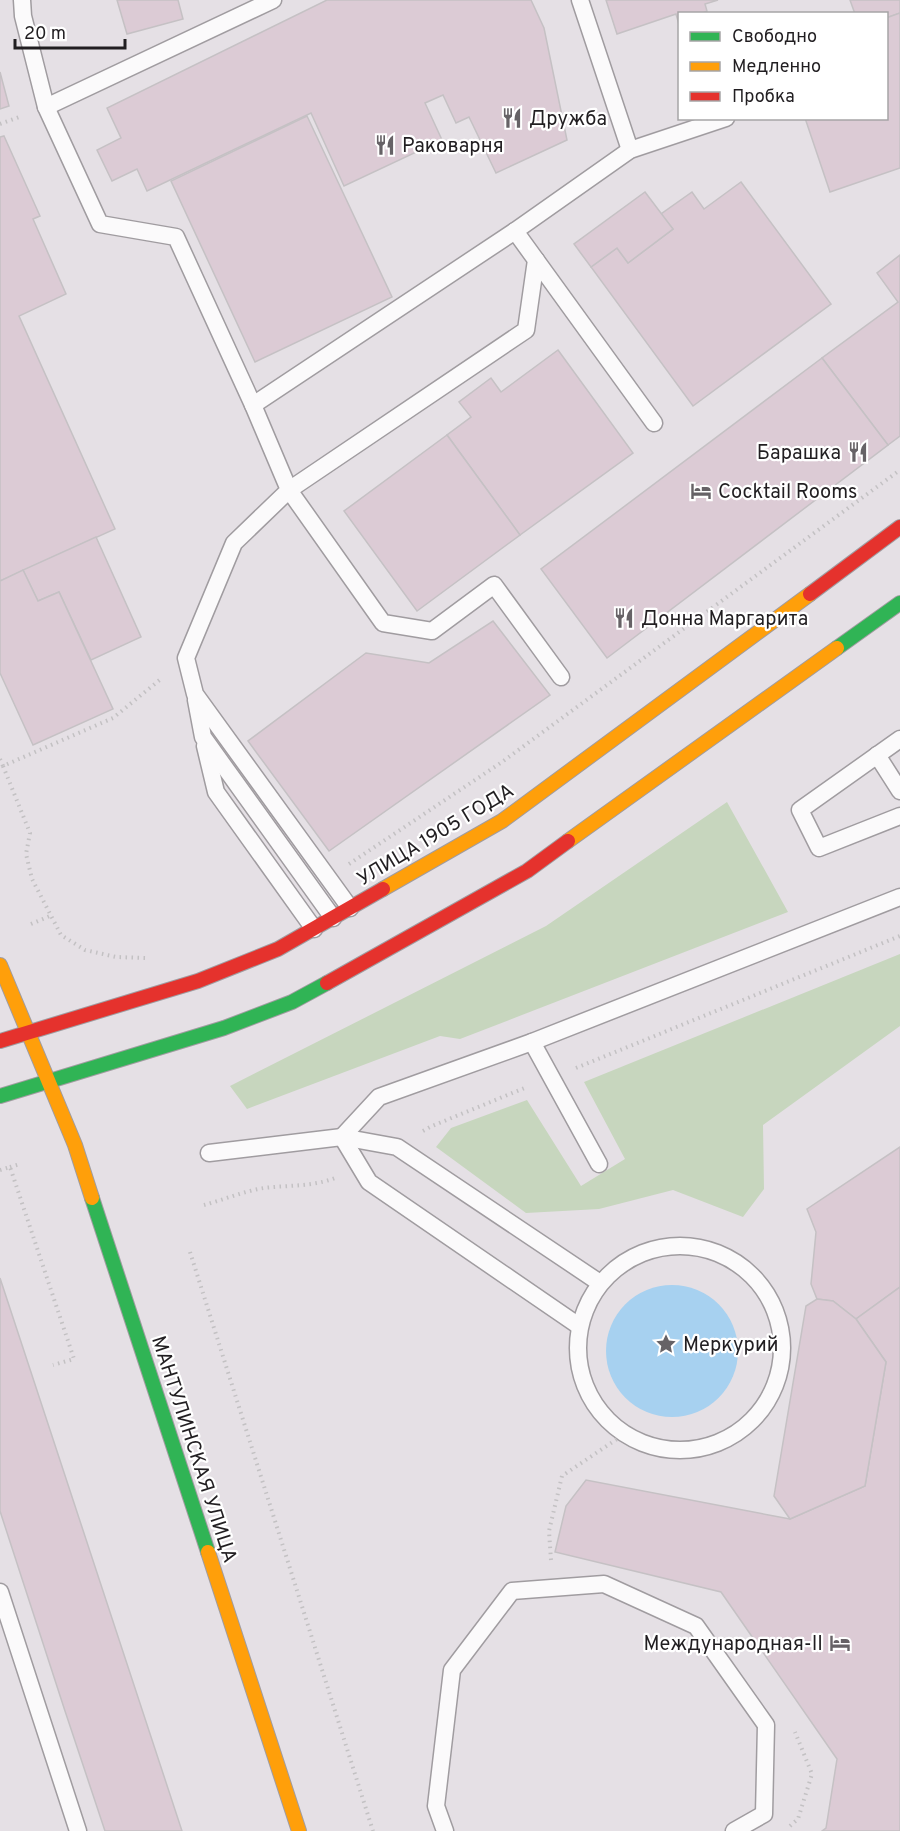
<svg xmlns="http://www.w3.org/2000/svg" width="900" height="1831" font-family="Overpass,sans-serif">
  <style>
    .green { fill: #c7d6be }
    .water { fill: #a7d1f0 }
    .building { fill: #dccbd5; stroke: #c5c1c4; stroke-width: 1.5 }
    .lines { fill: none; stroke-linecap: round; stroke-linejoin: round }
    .lane-casing { stroke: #a09ca0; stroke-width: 19 }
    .fast-casing { stroke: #a09ca0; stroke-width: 16 }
    .slow-casing { stroke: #a09ca0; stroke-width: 16 }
    .jam-casing { stroke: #a09ca0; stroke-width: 16 }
    .path { stroke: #c3c1c3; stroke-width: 4; stroke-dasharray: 1.5 4.5; stroke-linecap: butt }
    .lane { stroke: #fbfafb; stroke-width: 16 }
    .fast { stroke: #30b455; stroke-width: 14 }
    .slow { stroke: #ff9f0a; stroke-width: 14 }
    .jam { stroke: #e5322d; stroke-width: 14 }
    .labels { text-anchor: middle; stroke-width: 4.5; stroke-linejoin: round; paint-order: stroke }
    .poi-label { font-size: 20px; fill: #211e21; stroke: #fff; text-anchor: start }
    .street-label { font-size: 20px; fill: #211e21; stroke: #fff }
  </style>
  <rect width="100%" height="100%" fill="#e5e0e5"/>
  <g class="green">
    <polygon points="727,802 788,912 460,1039 440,1036 247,1109 230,1086 546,926"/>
    <polygon points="900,954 900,1026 763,1125 764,1189 743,1217 673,1190 599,1209 526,1213 436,1147 451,1128 527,1100 581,1186 625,1159 584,1082"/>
  </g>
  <circle class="water" cx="672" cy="1351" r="66"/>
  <g class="building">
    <polygon points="117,0 178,0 183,19 127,34"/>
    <polygon points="327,0 531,0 544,28 567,140 496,173 469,117 456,123 443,95 425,103 442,140 344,186 311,113 147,191 137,169 112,181 97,150 121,138 107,108"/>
    <polygon points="606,0 718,0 705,4 707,11 701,14 680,14 678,21 676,14 617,34"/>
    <polygon points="850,0 900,0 900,13 886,18 886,14 855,14"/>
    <polygon points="900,13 900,168 830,192 805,118 886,118 886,18"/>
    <polygon points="0,72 9,106 0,109"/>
    <polygon points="307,116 392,297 255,362 171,181"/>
    <polygon points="4,136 40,216 33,219 66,294 19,316 115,529 0,581 0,137"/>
    <polygon points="741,182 831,304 693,406 591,267 617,248 628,263 673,229 661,214 692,192 704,209"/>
    <polygon points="645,192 673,229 628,263 617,248 591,267 574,244"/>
    <polygon points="900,255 900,436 888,445 822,358 898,302 877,273"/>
    <polygon points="558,350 633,453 520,535 447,435 471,417 459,402 491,378 501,392"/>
    <polygon points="822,358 888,445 607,658 541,569"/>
    <polygon points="447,435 520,535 417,611 344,511"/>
    <polygon points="96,537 141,637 91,660 59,592 38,601 23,570"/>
    <polygon points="23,570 38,601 59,592 113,709 33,745 0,673 0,581"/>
    <polygon points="493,621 550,695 329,851 248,741 366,653 429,663"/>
    <polygon points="900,1147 900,1287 856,1319 833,1301 817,1299 811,1284 816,1232 807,1209"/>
    <polygon points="0,1278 182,1831 105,1831 65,1711 0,1511"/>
    <polygon points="900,1287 900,1831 822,1831 826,1828 837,1759 721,1592 555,1552 566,1506 586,1480 790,1519 865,1486 886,1362 856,1319"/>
    <polygon points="817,1299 833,1301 856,1319 886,1362 865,1486 790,1519 774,1496 806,1306"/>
  </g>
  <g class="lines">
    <g class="lane-casing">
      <g id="lane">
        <polyline points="22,0 23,16 46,107 100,224 176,237 253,405 289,490 234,543 186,658 195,694 350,908"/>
        <polyline points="580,0 630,150"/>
        <polyline points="46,107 273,0"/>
        <polyline points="536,260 654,423"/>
        <polyline points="253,405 515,231"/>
        <polyline points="561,677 494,585 432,631 383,623 289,490 526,330 536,260 515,231 630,150 726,118"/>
        <polyline points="196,700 203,737 333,918"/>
        <polyline points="900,739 800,810 819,848 900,816"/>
        <polyline points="205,746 216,792 314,929"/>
        <polyline points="877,755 900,791"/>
        <polyline points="532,1042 599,1164"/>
        <polyline points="342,1137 379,1097 532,1042 900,897"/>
        <polyline points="342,1137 369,1182 579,1326"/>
        <polyline points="209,1153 342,1137 397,1147 600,1283"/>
        <circle cx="680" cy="1348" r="102"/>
        <polyline points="0,1592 78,1831"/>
        <polyline points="445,1831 436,1806 452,1670 512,1591 604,1584 696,1626 766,1725 764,1814 734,1831"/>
      </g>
    </g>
    <g class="fast-casing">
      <g id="fast">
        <polyline points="837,648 900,603"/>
        <polyline points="0,1096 224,1028 292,1002 327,983"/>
        <polyline points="92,1198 208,1552"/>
      </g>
    </g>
    <g class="slow-casing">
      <g id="slow">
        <polyline points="568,841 837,648"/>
        <polyline points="383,889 502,821 810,594"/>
        <polyline points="0,965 75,1145 92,1198"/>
        <polyline points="208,1552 299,1831"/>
      </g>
    </g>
    <g class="jam-casing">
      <g id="jam">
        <polyline points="810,594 900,527"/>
        <polyline points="327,983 527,871 568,841"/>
        <polyline points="0,1041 198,981 278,949 383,889"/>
      </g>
    </g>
    <g class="path">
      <polyline points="0,124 22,116"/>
      <polyline points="0,759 3,766 113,718 162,678"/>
      <polyline points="3,766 30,833 26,854 32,879 61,935 85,950 116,957 145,958"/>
      <polyline points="349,864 502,762 900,470"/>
      <polyline points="31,924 50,916"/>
      <polyline points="576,1068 900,936"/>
      <polyline points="423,1131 432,1126 527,1087"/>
      <polyline points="10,1167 20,1164"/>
      <polyline points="0,1170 10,1167 74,1359 53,1365"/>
      <path d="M204,1205C223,1200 244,1191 264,1188C288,1185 312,1187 335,1178"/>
      <polyline points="190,1252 373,1831"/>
      <polyline points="551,1560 549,1531 562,1476 623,1435"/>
      <polyline points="790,1826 798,1819 812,1774 795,1732"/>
    </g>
    <use href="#lane" class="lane"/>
    <use href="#fast" class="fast"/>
    <use href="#slow" class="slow"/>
    <use href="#jam" class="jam"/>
  </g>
  <defs>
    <g id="restaurant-bare" transform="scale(1.62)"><path d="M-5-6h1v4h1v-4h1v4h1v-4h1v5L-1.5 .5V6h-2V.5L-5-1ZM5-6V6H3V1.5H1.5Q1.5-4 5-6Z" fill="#666266" stroke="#fff" stroke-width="2.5" paint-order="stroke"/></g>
    <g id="hotel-bare" transform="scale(1.62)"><path d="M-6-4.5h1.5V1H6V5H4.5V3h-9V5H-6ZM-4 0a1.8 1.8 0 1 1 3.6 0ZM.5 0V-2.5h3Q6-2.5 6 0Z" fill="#666266" stroke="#fff" stroke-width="2.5" paint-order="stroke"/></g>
    <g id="sight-bare" transform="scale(1.62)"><path d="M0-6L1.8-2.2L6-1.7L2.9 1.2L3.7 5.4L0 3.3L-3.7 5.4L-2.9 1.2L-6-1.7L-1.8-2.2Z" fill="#666266" stroke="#fff" stroke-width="2.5" paint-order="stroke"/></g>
  </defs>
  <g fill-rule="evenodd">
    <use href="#restaurant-bare" x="512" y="118"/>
    <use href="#restaurant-bare" x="385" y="145"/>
    <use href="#restaurant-bare" x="858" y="452"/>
    <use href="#hotel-bare" x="701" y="491"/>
    <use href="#restaurant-bare" x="624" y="618"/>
    <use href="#sight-bare" x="666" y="1344"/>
    <use href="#hotel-bare" x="840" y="1643"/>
  </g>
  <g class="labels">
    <g class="poi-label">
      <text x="529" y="125">Дружба</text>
      <text x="402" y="152">Раковарня</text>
      <text x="841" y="459" text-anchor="end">Барашка</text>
      <text x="718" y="498">Cocktail Rooms</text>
      <text x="641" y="625">Донна Маргарита</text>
      <text x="683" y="1351">Меркурий</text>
      <text x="823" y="1650" text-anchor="end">Международная-II</text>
    </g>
    <g class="street-label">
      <text transform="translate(435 834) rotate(-31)" y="7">УЛИЦА 1905 ГОДА</text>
      <text transform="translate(195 1449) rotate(72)" y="7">МАНТУЛИНСКАЯ УЛИЦА</text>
    </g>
  </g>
  <rect x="678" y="12" width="210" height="108" fill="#ffffff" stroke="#a6a5a6" stroke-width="1.5"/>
  <rect x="690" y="32" width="30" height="9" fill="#30b455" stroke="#a6a5a6" stroke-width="1.5"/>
  <text x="732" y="42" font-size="18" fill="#211e21">Свободно</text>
  <rect x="690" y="62" width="30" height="9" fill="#ff9f0a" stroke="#a6a5a6" stroke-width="1.5"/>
  <text x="732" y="72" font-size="18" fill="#211e21">Медленно</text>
  <rect x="690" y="92" width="30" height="9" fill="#e5322d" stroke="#a6a5a6" stroke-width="1.5"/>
  <text x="732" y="102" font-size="18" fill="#211e21">Пробка</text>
  <path d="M15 39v9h110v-9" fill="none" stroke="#211e21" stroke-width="3"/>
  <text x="24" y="39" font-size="18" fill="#211e21" stroke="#ffffff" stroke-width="4.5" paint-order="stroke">20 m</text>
</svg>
